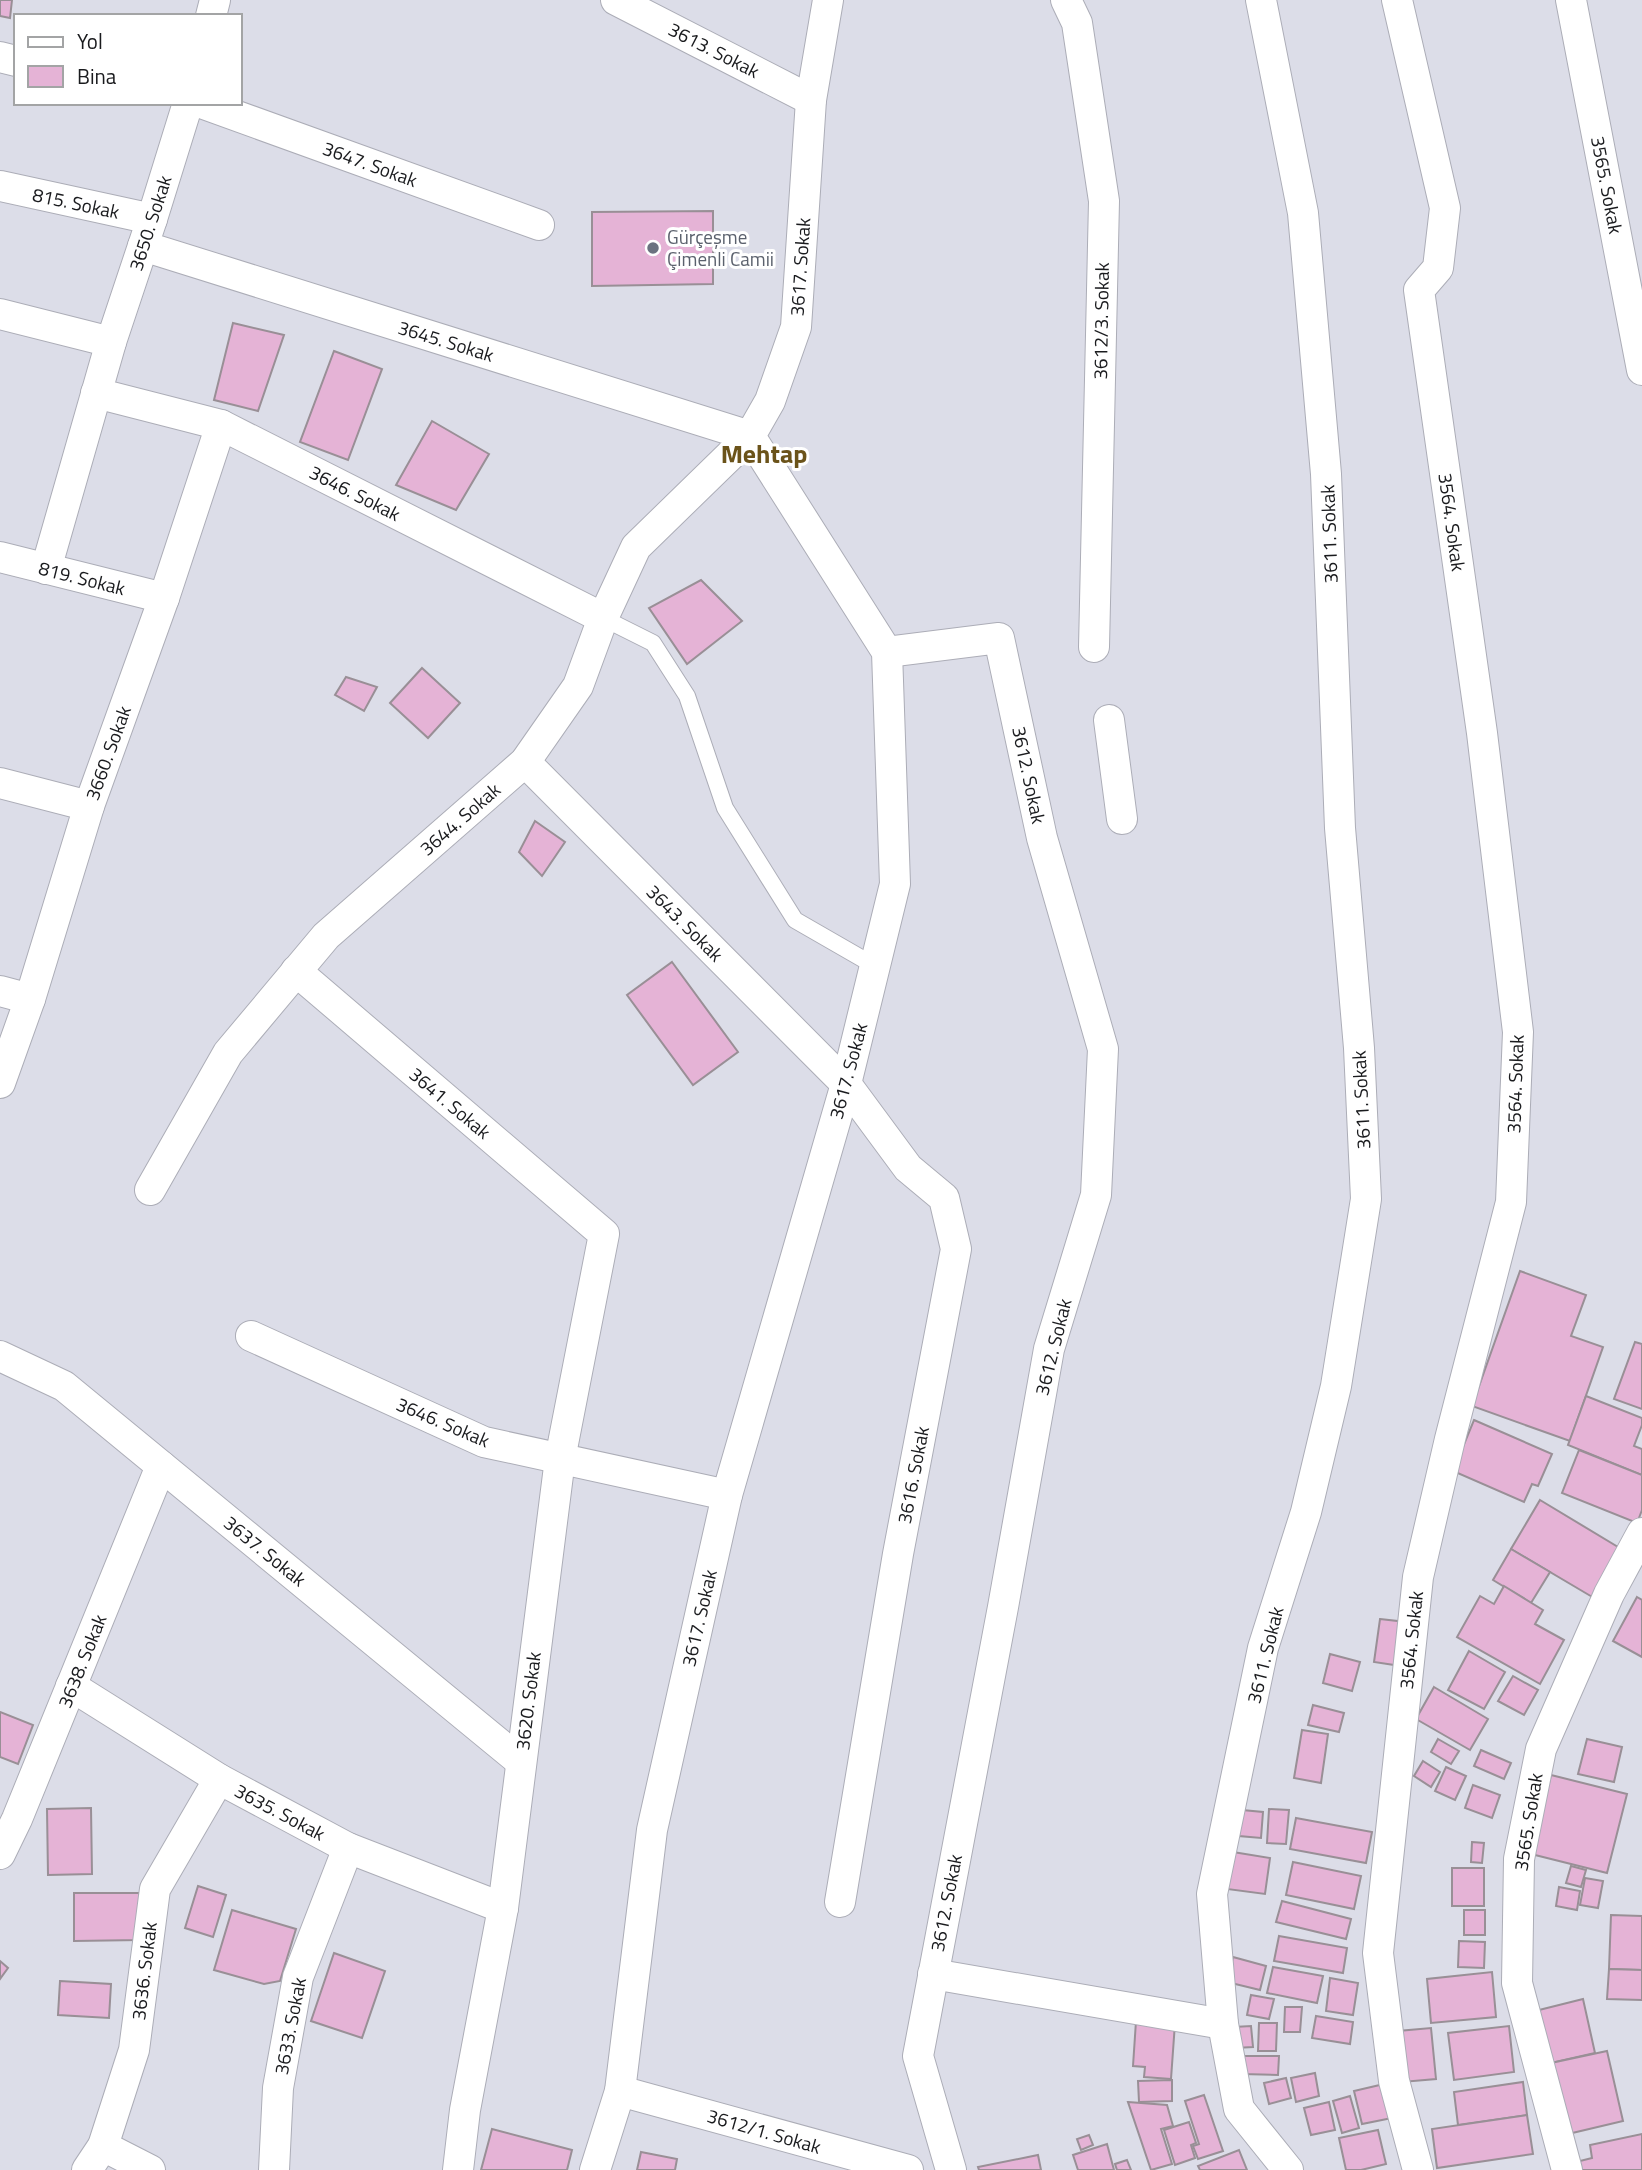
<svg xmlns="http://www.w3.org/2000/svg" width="1642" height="2170" font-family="'Titillium Web',sans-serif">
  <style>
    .building { fill: #e5b3d6; stroke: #998f96; stroke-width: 2 }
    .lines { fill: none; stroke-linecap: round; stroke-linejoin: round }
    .lane-casing { stroke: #acadb7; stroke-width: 18 }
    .street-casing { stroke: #acadb7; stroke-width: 32 }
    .lane { stroke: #fff; stroke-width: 16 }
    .street { stroke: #fff; stroke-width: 30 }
    .worship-dot { fill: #6b7280; stroke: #fff; stroke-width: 2.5 }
    .labels { text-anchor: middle; stroke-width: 6; stroke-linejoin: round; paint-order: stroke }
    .street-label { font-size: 19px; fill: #1a1b1e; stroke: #fff }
    .worship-label { font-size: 19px; fill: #5b616d; stroke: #fff; text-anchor: start }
    .district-label { font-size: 26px; font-weight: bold; fill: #6b531a; stroke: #fff }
  </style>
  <rect width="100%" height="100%" fill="#dcdde8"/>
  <g class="building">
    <polygon points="0,0 12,0 10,18 0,16"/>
    <polygon points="713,211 713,284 592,286 592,212"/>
    <polygon points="233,323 284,335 258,411 214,400"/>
    <polygon points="334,351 382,369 348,460 300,442"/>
    <polygon points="432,421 489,454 456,510 396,485"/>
    <polygon points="701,580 742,621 687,664 649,608"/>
    <polygon points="422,668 460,703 428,738 390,703"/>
    <polygon points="346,677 377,687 364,711 335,695"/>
    <polygon points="535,821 565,842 542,876 519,852"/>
    <polygon points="672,962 738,1052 693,1085 627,995"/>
    <polygon points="1520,1271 1586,1295 1571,1336 1603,1347 1570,1441 1472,1406"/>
    <polygon points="1635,1342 1642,1344 1642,1409 1614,1399"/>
    <polygon points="1586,1396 1642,1418 1642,1425 1634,1446 1642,1449 1642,1475 1568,1445"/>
    <polygon points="1474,1420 1552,1454 1538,1486 1532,1484 1524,1502 1453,1471"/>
    <polygon points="1579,1450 1642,1475 1642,1510 1637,1523 1562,1493"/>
    <polygon points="1540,1500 1623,1550 1594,1598 1511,1549"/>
    <polygon points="1511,1549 1550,1572 1531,1603 1493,1580"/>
    <polygon points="1504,1586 1543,1610 1535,1624 1564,1640 1540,1684 1457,1637 1480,1596 1494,1604"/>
    <polygon points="1637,1597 1642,1600 1642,1657 1613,1641"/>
    <polygon points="1380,1619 1406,1622 1401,1666 1374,1662"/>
    <polygon points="1469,1651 1505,1672 1484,1709 1448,1690"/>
    <polygon points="1330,1654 1360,1662 1352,1691 1323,1683"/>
    <polygon points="1513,1676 1538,1690 1524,1715 1498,1701"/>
    <polygon points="1434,1687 1488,1719 1470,1750 1416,1719"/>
    <polygon points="1313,1705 1344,1713 1339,1732 1308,1725"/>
    <polygon points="0,1712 33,1725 18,1764 0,1757"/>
    <polygon points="1302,1730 1328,1734 1321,1783 1294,1778"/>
    <polygon points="1438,1739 1459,1751 1451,1764 1431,1752"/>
    <polygon points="1587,1739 1622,1747 1614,1782 1578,1774"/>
    <polygon points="1481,1750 1511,1763 1504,1779 1474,1766"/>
    <polygon points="1423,1761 1440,1772 1431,1787 1414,1776"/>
    <polygon points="1446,1767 1466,1776 1455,1800 1435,1791"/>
    <polygon points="1551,1775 1627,1794 1607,1873 1531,1854"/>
    <polygon points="1473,1785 1500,1795 1492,1818 1465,1808"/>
    <polygon points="91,1808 92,1874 48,1875 47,1809"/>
    <polygon points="1269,1809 1289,1810 1286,1844 1267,1843"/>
    <polygon points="1242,1810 1263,1812 1261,1838 1239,1836"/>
    <polygon points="1296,1818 1372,1832 1366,1863 1290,1849"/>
    <polygon points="1472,1842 1484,1843 1482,1863 1471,1862"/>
    <polygon points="1233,1852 1270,1858 1265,1894 1227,1889"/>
    <polygon points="1293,1862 1361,1876 1354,1909 1286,1895"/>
    <polygon points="1571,1866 1586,1870 1581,1887 1566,1883"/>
    <rect x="1452" y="1868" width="32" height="38"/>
    <polygon points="1585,1878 1603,1881 1598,1908 1580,1905"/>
    <polygon points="198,1886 226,1895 213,1937 185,1928"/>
    <polygon points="1559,1887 1580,1891 1577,1910 1556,1906"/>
    <polygon points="74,1893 139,1893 140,1940 74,1941"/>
    <polygon points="1282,1901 1351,1919 1346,1939 1276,1922"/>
    <polygon points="232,1910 296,1929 280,1981 264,1984 214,1970"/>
    <rect x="1464" y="1910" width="21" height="25"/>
    <polygon points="1611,1915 1642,1916 1642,1970 1609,1969"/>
    <polygon points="1279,1936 1347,1948 1343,1973 1274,1961"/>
    <polygon points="1459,1941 1485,1942 1484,1968 1458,1967"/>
    <polygon points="334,1953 385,1971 362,2038 311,2021"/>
    <polygon points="1233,1957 1266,1966 1260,1990 1227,1982"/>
    <polygon points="0,1961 8,1968 0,1979"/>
    <polygon points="1273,1967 1323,1976 1317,2003 1267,1993"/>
    <polygon points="1609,1969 1642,1970 1642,2000 1607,1999"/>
    <polygon points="1492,1972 1496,2017 1431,2023 1427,1979"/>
    <polygon points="1330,1978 1358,1983 1353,2015 1326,2011"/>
    <polygon points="60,1981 111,1984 109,2018 58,2015"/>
    <polygon points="1251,1995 1274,1999 1269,2019 1247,2015"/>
    <polygon points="1583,1999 1595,2053 1551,2063 1539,2010"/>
    <polygon points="1285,2007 1302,2007 1300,2032 1284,2032"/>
    <polygon points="1316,2016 1353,2022 1350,2044 1312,2038"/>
    <polygon points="1136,2021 1175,2023 1171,2079 1144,2077 1145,2067 1133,2066"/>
    <polygon points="1259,2023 1277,2023 1276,2051 1258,2051"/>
    <polygon points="1251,2026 1253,2047 1235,2048 1234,2027"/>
    <polygon points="1509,2026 1514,2072 1454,2080 1448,2033"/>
    <polygon points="1431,2028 1436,2079 1402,2082 1398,2031"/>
    <polygon points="1607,2051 1623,2121 1568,2134 1551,2063"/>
    <polygon points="1243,2056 1279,2056 1278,2075 1242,2074"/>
    <polygon points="1315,2073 1319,2096 1296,2102 1291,2078"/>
    <polygon points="1286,2078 1291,2098 1269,2104 1264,2083"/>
    <polygon points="1172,2080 1172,2101 1139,2102 1138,2081"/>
    <polygon points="1523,2082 1527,2115 1458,2125 1454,2092"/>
    <polygon points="1384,2084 1392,2118 1362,2124 1354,2091"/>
    <polygon points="1204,2095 1223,2151 1198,2159 1193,2146 1199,2144 1185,2101"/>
    <polygon points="1350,2096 1359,2128 1342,2133 1333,2101"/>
    <polygon points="1128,2102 1167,2105 1173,2126 1161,2129 1172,2164 1151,2170"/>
    <polygon points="1329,2102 1335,2130 1311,2135 1304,2108"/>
    <polygon points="1527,2115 1533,2154 1437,2168 1432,2129"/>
    <polygon points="1189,2122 1196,2143 1191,2145 1195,2158 1175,2165 1164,2130"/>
    <polygon points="492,2129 572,2150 567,2170 481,2170"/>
    <polygon points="1378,2130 1386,2164 1361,2170 1346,2170 1339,2138"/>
    <polygon points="1642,2134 1642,2170 1577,2170 1576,2162 1592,2158 1590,2145"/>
    <polygon points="1089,2135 1093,2145 1081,2150 1077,2139"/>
    <polygon points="1107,2144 1114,2170 1078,2170 1073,2155"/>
    <polygon points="1239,2150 1247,2170 1200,2170 1198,2166"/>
    <polygon points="641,2152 677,2159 675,2170 637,2170"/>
    <polygon points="1038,2155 1041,2170 979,2170 978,2167"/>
    <polygon points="1127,2160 1131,2170 1117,2170 1115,2164"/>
  </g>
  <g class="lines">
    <g class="lane-casing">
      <polyline id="lane" points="603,618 653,643 687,696 725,808 795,920 875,966"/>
    </g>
    <g class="street-casing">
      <g id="street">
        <polyline points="616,0 811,100"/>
        <polyline points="1066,0 1077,23 1104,201 1094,647"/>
        <polyline points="1261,0 1303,213 1326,474 1340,828 1359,1048 1366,1199 1336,1386 1306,1512 1263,1648 1212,1894 1223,2024 1239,2109 1288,2170"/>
        <polyline points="1397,0 1445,208 1438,268 1419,290 1482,733 1518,1032 1511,1202 1450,1439 1418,1577 1378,1953 1394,2081 1418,2170"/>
        <polyline points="1571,0 1642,370"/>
        <polyline points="211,16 215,0"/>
        <polyline points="0,57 16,61"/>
        <polyline points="201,103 539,225"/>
        <polyline points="0,186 152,219"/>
        <polyline points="143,246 750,436 636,547 603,618 578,686 525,762 326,936 228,1053 150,1190"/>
        <polyline points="0,314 111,342"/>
        <polyline points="96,393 221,425 603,618"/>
        <polyline points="0,557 164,598"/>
        <polyline points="46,569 111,342 152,219 188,103"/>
        <polyline points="887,652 999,638 1042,838 1103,1049 1096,1195 1049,1349 1003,1607 918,2056 951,2170"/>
        <polyline points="1109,720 1122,819"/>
        <polyline points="525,762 846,1084 908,1168 944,1198 956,1249 898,1554 840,1902"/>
        <polyline points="0,783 89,806"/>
        <polyline points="296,971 604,1234 560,1459 503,1908 465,2110 458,2170"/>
        <polyline points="0,991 30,999"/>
        <polyline points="0,1083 30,999 89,806 164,598 221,425"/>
        <polyline points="251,1336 484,1442 727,1495"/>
        <polyline points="0,1356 64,1386 520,1761"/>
        <polyline points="71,1686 219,1779 348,1848 503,1908"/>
        <polyline points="0,1854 17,1819 161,1466"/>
        <polyline points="933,1974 1223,2024"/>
        <polyline points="620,2091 908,2170"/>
        <polyline points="103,2146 150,2170"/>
        <polyline points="87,2170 103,2146 134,2050 155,1889 219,1779"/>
        <polyline points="274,2170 278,2088 298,1977 348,1848"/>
        <polyline points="595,2170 620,2091 652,1830 727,1495 846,1084 895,884 887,652 750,436 770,401 796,327 811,100 828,0"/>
        <polyline points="1567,2170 1517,1983 1519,1859 1541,1749 1609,1594 1642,1533"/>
      </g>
    </g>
    <use href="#lane" class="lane"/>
    <use href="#street" class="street"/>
  </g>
  <circle class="worship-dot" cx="653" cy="248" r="7"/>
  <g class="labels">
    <g class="street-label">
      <text transform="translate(714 50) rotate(27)" y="7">3613. Sokak</text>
      <text transform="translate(370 164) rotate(20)" y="7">3647. Sokak</text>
      <text transform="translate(1607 185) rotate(79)" y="7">3565. Sokak</text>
      <text transform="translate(76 203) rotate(12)" y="7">815. Sokak</text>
      <text transform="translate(150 223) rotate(-72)" y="7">3650. Sokak</text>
      <text transform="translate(800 267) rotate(-86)" y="7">3617. Sokak</text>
      <text transform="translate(1101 321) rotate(-89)" y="7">3612/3. Sokak</text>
      <text transform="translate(446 341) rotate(17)" y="7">3645. Sokak</text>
      <text transform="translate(355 493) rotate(27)" y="7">3646. Sokak</text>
      <text transform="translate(1452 522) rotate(82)" y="7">3564. Sokak</text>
      <text transform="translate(1329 534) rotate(-92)" y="7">3611. Sokak</text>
      <text transform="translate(82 578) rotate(14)" y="7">819. Sokak</text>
      <text transform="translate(108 753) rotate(-70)" y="7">3660. Sokak</text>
      <text transform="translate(1029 775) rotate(78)" y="7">3612. Sokak</text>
      <text transform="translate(460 819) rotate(-41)" y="7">3644. Sokak</text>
      <text transform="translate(685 923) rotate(45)" y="7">3643. Sokak</text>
      <text transform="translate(848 1071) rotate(-75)" y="7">3617. Sokak</text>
      <text transform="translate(1515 1084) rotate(-88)" y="7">3564. Sokak</text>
      <text transform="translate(1361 1100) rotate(-93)" y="7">3611. Sokak</text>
      <text transform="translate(450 1103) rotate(40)" y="7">3641. Sokak</text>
      <text transform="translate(1053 1347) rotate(-76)" y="7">3612. Sokak</text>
      <text transform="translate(443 1422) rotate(23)" y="7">3646. Sokak</text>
      <text transform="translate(913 1475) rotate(-79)" y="7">3616. Sokak</text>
      <text transform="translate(265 1551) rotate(39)" y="7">3637. Sokak</text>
      <text transform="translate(699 1618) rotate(-77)" y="7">3617. Sokak</text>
      <text transform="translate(1411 1640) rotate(-84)" y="7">3564. Sokak</text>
      <text transform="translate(1265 1655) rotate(-76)" y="7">3611. Sokak</text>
      <text transform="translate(82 1661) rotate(-68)" y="7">3638. Sokak</text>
      <text transform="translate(528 1701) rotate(-83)" y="7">3620. Sokak</text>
      <text transform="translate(280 1812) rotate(28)" y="7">3635. Sokak</text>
      <text transform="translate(1528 1822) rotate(-81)" y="7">3565. Sokak</text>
      <text transform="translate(946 1903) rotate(-79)" y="7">3612. Sokak</text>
      <text transform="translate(144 1971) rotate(-83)" y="7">3636. Sokak</text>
      <text transform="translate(290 2026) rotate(-79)" y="7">3633. Sokak</text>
      <text transform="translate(764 2131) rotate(16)" y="7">3612/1. Sokak</text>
    </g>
    <g class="worship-label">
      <text x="667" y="244">Gürçeşme<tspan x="667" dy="22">Çimenli Camii</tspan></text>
    </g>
    <g class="district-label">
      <text x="764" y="463">Mehtap</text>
    </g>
  </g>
  <rect x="14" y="14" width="228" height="91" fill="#ffffff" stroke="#a3a4a5" stroke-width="2"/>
  <rect x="28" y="37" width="35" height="10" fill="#ffffff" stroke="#a3a4a5" stroke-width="2"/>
  <text x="77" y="49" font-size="21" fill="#1a1b1e">Yol</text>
  <rect x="28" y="66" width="35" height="21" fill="#e5b3d6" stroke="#a3a4a5" stroke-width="2"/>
  <text x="77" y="84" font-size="21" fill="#1a1b1e">Bina</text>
</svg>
